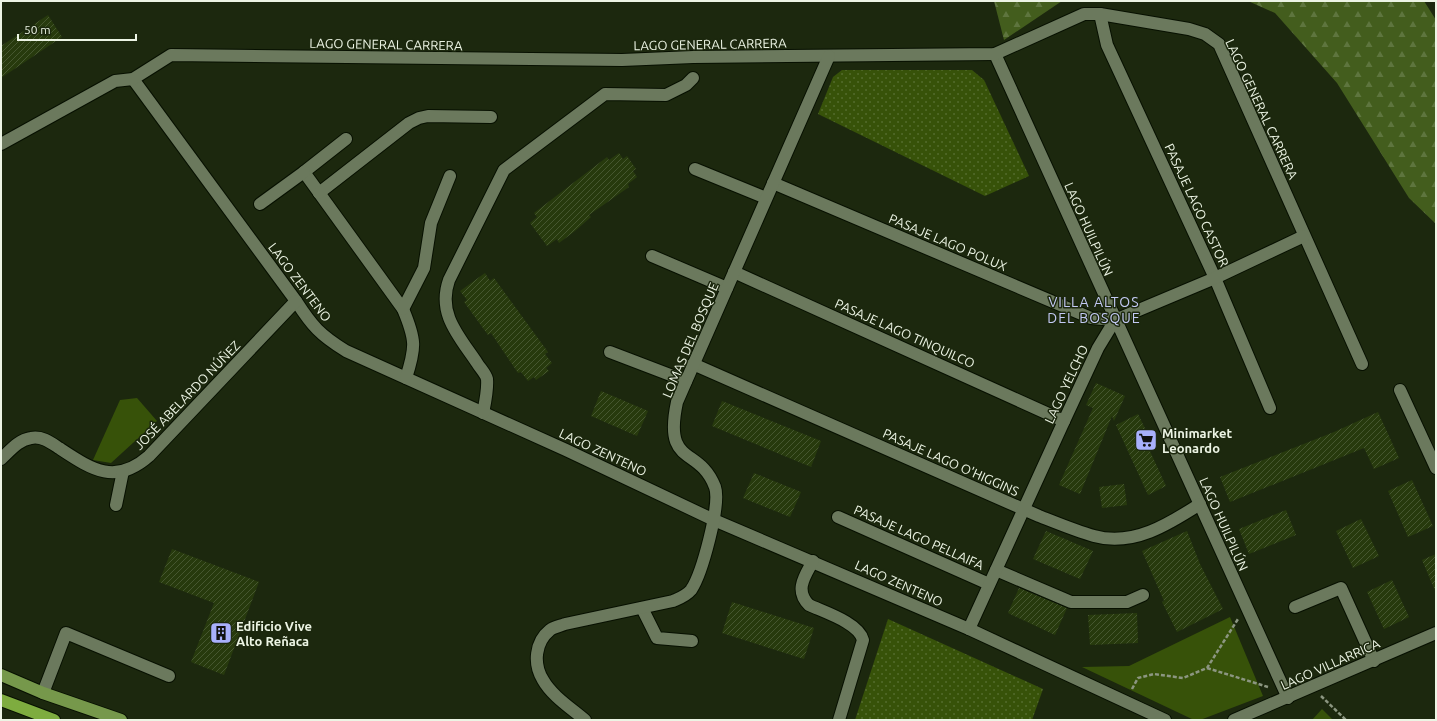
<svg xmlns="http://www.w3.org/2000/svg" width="1437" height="721" font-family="Ubuntu,sans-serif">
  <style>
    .grass { fill: url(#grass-dots) }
    .forest { fill: url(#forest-firs) }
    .park { fill: #375209 }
    .building { fill: url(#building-hatch) }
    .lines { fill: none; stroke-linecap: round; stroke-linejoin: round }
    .minor-casing { stroke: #071000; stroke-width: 14 }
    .major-casing { stroke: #071000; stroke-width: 14 }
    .highway-casing { stroke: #071000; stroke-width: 14 }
    .path { stroke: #8c9681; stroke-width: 2.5; stroke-dasharray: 4 2; stroke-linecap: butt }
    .minor { stroke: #6b795d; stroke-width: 12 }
    .major { stroke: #76984b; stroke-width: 12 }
    .highway { stroke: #7eac3f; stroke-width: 12 }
    .labels { text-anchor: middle; stroke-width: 3; stroke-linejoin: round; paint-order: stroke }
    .street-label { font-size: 13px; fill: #ecf4e4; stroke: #1c280e }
    .poi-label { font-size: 13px; font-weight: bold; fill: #ecf4e4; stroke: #1c280e; text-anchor: start }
    .neighbourhood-label { font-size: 14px; letter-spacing: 1px; fill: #c4caf5; stroke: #1c280e }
  </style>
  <defs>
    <pattern id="grass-dots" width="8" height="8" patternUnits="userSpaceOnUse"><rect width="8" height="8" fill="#375209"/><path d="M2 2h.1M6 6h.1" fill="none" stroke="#546c2d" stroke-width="1.8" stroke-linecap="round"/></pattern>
    <pattern id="forest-firs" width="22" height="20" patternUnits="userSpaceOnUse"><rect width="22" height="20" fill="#435d1d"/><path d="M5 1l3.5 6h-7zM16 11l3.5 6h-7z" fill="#5e753e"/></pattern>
    <pattern id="building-hatch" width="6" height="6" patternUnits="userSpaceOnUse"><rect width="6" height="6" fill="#273a0d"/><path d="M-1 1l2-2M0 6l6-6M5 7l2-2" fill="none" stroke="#465730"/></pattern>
  </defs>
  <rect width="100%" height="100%" fill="#1c280e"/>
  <g class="grass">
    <polygon points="842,70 972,70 984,80 1029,176 985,196 818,114 833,77"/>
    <polygon points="888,619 1043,689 1032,720 855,720"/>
  </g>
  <g class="forest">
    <polygon points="994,1 1062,1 1004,40"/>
    <polygon points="1248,1 1424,1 1436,20 1436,224 1409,198 1337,83 1275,13"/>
  </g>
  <g class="park">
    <polygon points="137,398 157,421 111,463 93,460 120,400"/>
    <polygon points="1230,617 1263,696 1200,720 1194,720 1082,667 1129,666"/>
    <polygon points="1322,709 1333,720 1312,720"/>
  </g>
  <g class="building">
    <polygon points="48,15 62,37 1,78 1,46"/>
    <polygon points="619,153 623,159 627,156 636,169 633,171 637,177 628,184 629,187 589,215 591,217 575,231 559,243 557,239 547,246 530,223 537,217 534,213 607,157 609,160"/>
    <polygon points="485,273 490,281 494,278 548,352 545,354 552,363 546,368 549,371 536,380 534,377 528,381 521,372 518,373 491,333 488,335 464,302 467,300 460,291"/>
    <polygon points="1096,383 1125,396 1114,421 1112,416 1080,494 1059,485 1093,408 1086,405"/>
    <polygon points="601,391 648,411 637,436 591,416"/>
    <polygon points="722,401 821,441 811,467 712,426"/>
    <polygon points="1378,412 1399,458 1374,469 1364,448 1230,502 1220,477 1334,432"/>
    <polygon points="1138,414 1154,447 1149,449 1166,486 1148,495 1116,425"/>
    <polygon points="754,473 801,492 790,517 743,498"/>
    <polygon points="1412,480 1433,526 1408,537 1388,491"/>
    <polygon points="1124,484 1127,505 1102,508 1099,487"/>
    <polygon points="1286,510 1296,535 1249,554 1239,529"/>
    <polygon points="1361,519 1379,556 1353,568 1336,531"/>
    <polygon points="1046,531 1093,551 1080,579 1033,559"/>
    <polygon points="1187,531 1200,564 1223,609 1177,632 1162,602 1164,601 1142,551"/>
    <polygon points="172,549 259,582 224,675 191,662 214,603 159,582"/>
    <polygon points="1436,554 1436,593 1422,560"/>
    <polygon points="1392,580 1409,617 1384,629 1367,592"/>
    <polygon points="1019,588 1067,608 1055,635 1008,613"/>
    <polygon points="732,602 814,628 804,659 722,633"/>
    <polygon points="1137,613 1138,643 1090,645 1088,615"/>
  </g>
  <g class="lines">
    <g class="minor-casing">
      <g id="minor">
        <polyline points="1100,14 1107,45 1215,278 1270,408"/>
        <polyline points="995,54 1288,698"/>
        <path d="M133,79L296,301C312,326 320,335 346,351L566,450L714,520L969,629L1165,720"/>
        <path d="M346,139L304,172L403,309C416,340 416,347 406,378"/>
        <polyline points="1,144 115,81 133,79 171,55 622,60 693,57 995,54 1084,14 1100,14 1189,29 1205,34 1219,44 1362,364"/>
        <polyline points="695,169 766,198"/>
        <polyline points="773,183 1091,318 1115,320"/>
        <polyline points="319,193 409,123 419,118 428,116 491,117"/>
        <polyline points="260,204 304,172"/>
        <polyline points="652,256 727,288"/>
        <polyline points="734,272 1064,421"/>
        <polyline points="403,309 424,268 431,223 450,176"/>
        <polyline points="610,352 686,381"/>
        <path d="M693,364L1039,516C1057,523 1076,531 1094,536C1133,547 1169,524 1200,504"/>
        <polyline points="1400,390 1436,468"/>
        <path d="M483,413C485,403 488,390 487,379C486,374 480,368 477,363C459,336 437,314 449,280L504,170L605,94L666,95L686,85L693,78"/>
        <path d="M1,459C10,451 18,440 31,438C42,436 50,442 59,448C91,469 115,486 149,456L296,301"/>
        <polyline points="116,505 123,471"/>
        <polyline points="838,517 989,584"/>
        <path d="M813,561C805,576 794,590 809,605C824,612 859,623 863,640L839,720"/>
        <polyline points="996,570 1071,602 1127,602 1143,595"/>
        <polyline points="1295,607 1341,588 1374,661"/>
        <polyline points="642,608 657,638 692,641"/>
        <polyline points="969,629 1064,421 1098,348 1115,320 1215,278 1304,236"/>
        <polyline points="43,693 66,633 169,676"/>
        <path d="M585,720C571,708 552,696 543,680C533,664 535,642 550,630C554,627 560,626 565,624L673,601C680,598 686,596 691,590C702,574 721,504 715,487C699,445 663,468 677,402L829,56"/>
        <polyline points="1234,720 1436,633"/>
      </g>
    </g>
    <g class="major-casing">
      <polyline id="major" points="1,675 43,693 121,720"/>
    </g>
    <g class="highway-casing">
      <polyline id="highway" points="1,700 54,720"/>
    </g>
    <g class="path">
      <polyline points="1207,668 1268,687"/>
      <polyline points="1132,689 1138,678 1154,674 1183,678 1207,668 1238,619"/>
      <polyline points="1321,696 1346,720"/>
    </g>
    <use href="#minor" class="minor"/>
    <use href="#major" class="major"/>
    <use href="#highway" class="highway"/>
  </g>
  <defs>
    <g id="supermarket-square" transform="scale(1.15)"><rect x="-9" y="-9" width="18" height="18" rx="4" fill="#a8b0fc" stroke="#1c280e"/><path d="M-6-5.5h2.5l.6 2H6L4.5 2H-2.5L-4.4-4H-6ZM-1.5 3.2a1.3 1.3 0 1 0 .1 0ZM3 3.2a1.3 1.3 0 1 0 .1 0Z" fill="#111"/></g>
    <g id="building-square" transform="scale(1.15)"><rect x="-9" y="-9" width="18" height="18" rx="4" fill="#a8b0fc" stroke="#1c280e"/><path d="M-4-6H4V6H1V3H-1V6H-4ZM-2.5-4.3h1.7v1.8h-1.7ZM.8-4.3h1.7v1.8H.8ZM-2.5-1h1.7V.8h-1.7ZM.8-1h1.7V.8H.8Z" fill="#111"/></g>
  </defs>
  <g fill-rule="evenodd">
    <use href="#supermarket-square" x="1146" y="440"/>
    <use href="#building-square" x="221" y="633"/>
  </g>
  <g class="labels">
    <g class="street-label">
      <text transform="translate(386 44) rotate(1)" y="5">LAGO GENERAL CARRERA</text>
      <text transform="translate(710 44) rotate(-1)" y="5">LAGO GENERAL CARRERA</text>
      <text transform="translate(1262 109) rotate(65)" y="5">LAGO GENERAL CARRERA</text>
      <text transform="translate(1197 205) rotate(65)" y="5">PASAJE LAGO CASTOR</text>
      <text transform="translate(1089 229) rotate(66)" y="5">LAGO HUILPILÚN</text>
      <text transform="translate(948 242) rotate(23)" y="5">PASAJE LAGO POLUX</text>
      <text transform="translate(300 282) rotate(53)" y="5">LAGO ZENTENO</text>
      <text transform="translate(905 333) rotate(24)" y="5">PASAJE LAGO TINQUILCO</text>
      <text transform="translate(690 340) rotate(-67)" y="5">LOMAS DEL BOSQUE</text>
      <text transform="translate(1066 384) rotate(-65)" y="5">LAGO YELCHO</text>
      <text transform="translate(187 395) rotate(-46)" y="5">JOSÉ ABELARDO NÚÑEZ</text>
      <text transform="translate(603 452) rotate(25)" y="5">LAGO ZENTENO</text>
      <text transform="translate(951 462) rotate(24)" y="5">PASAJE LAGO O'HIGGINS</text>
      <text transform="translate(1224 524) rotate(66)" y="5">LAGO HUILPILÚN</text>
      <text transform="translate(919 537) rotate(24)" y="5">PASAJE LAGO PELLAIFA</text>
      <text transform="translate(899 583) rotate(24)" y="5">LAGO ZENTENO</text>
      <text transform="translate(1330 664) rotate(-24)" y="5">LAGO VILLARRICA</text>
    </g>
    <g class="poi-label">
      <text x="1162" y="438">Minimarket<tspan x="1162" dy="15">Leonardo</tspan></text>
      <text x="236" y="631">Edificio Vive<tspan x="236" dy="15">Alto Reñaca</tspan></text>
    </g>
    <g class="neighbourhood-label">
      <text x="1094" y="307">VILLA ALTOS<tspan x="1094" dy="16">DEL BOSQUE</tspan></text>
    </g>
  </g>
  <rect width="1437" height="721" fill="none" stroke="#ecf4e4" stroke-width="4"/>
  <path d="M18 34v6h118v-6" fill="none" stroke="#ecf4e4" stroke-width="2"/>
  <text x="24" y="34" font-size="12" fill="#ecf4e4" stroke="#1c280e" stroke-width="3" paint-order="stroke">50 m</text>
</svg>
